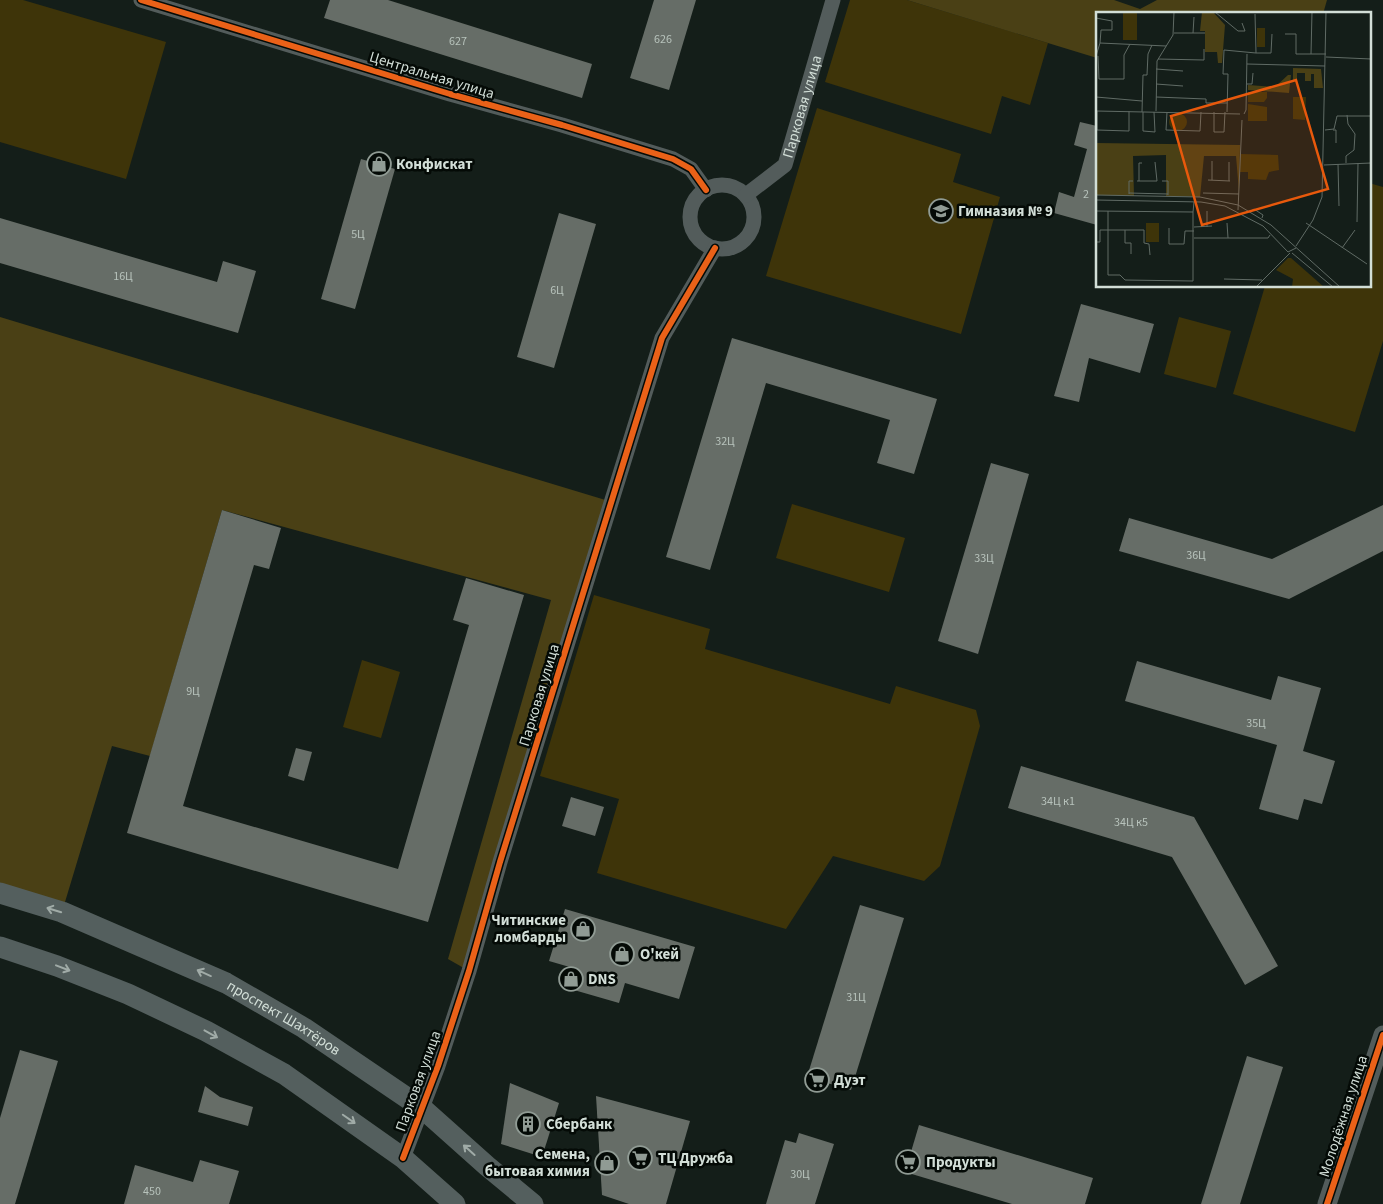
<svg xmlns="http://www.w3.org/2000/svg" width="1383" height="1204" font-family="'Source Sans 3',sans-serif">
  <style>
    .green { fill: #3e3409 }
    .forest { fill: #4a4015 }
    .building { fill: #666d67 }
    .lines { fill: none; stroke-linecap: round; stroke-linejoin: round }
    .minor { stroke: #535c5b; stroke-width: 15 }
    .tertiary { stroke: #535c5b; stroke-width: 19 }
    .secondary { stroke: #545f5e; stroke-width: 21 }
    .cycleway-casing { stroke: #040a06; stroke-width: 9 }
    .cycleway { stroke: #ea6118; stroke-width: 6 }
    .oneway { stroke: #a0aba7 }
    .labels { text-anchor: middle; stroke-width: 5; stroke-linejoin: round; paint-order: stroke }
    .number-label { font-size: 12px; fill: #b7c2bb }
    .street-label { font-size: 15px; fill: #d2ded7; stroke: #040a06 }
    .poi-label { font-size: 15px; font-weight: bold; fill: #d2ded7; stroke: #040a06; text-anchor: start }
    .inset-road { fill: none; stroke: #606b65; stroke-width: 1 }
    .view { fill: #e8590c; fill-opacity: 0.15; stroke: #e8590c; stroke-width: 2.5 }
    .inset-edge { fill: none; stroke: #d2ded7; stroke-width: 2.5 }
  </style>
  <rect width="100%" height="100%" fill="#141e19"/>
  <g class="green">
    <polygon points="0,0 23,0 166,42 126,179 0,142"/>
    <polygon points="850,0 907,0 1048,43 1030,105 1002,96 991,134 825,82"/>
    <polygon points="817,108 961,154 953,182 1000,197 961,334 766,276"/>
    <polygon points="1369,183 1383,187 1383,341 1355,432 1233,394 1265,286 1369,286"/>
    <polygon points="1179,317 1231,331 1216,388 1164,374"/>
    <polygon points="792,504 905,538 889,592 776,558"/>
    <polygon points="594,595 710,629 705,649 890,704 896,686 976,710 980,726 940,866 924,881 833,856 786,929 597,873 619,799 540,776"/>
    <polygon points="362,660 400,672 381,738 343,727"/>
  </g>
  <g class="forest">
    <polygon points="907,0 1114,0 1140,9 1157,0 1327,0 1323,14 1097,14 1097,58"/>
    <polygon points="0,317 612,502 469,971 448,959 551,600 222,510 150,756 112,746 62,912 0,893"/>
  </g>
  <g class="building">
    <polygon points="330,0 388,0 592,64 582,98 324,18"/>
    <polygon points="654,0 696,0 669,90 630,78"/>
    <polygon points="1080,122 1097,126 1097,225 1054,213 1059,192 1074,197 1087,149 1074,145"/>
    <polygon points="361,159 395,169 355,309 321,299"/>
    <polygon points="559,213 596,224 554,368 517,357"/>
    <polygon points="0,218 217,282 223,261 256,271 238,333 0,263"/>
    <polygon points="1081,304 1154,324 1140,373 1089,358 1079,402 1054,396"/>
    <polygon points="732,338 937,399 914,474 877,463 890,420 766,383 710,570 666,557"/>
    <polygon points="991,463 1029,474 978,654 938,641"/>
    <polygon points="1383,505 1383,551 1289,599 1119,551 1129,518 1272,559"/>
    <polygon points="222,510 281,528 269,569 254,565 183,806 398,869 469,625 453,620 466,578 524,595 428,922 127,833"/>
    <polygon points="1137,661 1271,700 1278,676 1321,688 1303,751 1335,761 1322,804 1304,799 1298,820 1259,809 1277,745 1125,701"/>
    <polygon points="296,748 312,752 304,781 288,776"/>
    <polygon points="1021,766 1194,817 1278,966 1245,985 1172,857 1008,808"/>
    <polygon points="571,797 604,807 595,836 562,826"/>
    <polygon points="860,905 904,918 851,1090 807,1077"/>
    <polygon points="565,909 695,947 679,999 625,983 619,1003 567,988 573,968 549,961"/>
    <polygon points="20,1050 58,1061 15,1204 0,1204 0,1118"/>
    <polygon points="1247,1056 1283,1067 1240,1204 1201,1204"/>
    <polygon points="510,1083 559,1103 542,1157 501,1144"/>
    <polygon points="205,1086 220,1097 253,1107 248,1126 198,1112"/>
    <polygon points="596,1096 690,1121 666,1204 629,1204 602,1195"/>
    <polygon points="919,1125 1093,1178 1085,1204 1012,1204 905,1172"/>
    <polygon points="799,1133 834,1144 815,1204 766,1204 785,1140 796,1143"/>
    <polygon points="200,1160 239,1171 229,1204 124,1204 135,1165 193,1182"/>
  </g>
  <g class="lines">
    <g class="minor">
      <polyline points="141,0 450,94 562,125 673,159 691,169 706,190"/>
      <circle cx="722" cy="217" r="32"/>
      <path id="s1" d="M746,195L785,165L833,0"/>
      <polyline points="403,1158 438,1066 469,971 500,862 662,338 715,248"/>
    </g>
    <polyline class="tertiary" points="1327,1204 1383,1035"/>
    <g class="secondary">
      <path id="s2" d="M0,893L62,912L226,983L304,1028L422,1108L487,1166L533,1204"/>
      <polyline points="0,947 57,966 128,994 206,1031 284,1074 403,1158 455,1204"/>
    </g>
    <g class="cycleway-casing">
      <g id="cycleway">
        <polyline points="141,0 450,94 562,125 673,159 691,169 706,190"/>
        <polyline points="403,1158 438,1066 469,971 500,862 662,338 715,248"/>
        <polyline points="1327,1204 1383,1035"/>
      </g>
    </g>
    <use href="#cycleway" class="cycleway"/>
  </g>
  <defs><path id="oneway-shaft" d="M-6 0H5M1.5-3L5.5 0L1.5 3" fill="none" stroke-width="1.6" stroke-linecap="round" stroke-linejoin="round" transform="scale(1.25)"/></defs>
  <g class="oneway">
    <use href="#oneway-shaft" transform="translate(54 910) rotate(-163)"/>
    <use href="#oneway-shaft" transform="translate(63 968) rotate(21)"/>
    <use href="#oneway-shaft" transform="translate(204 973) rotate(-156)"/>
    <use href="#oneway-shaft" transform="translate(211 1034) rotate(29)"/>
    <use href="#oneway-shaft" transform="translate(349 1119) rotate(35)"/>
    <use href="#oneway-shaft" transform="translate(469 1150) rotate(-138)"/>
  </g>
  <defs>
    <g id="shop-ring" transform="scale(1.25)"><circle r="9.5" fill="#040a06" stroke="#909b94" stroke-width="1.5"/><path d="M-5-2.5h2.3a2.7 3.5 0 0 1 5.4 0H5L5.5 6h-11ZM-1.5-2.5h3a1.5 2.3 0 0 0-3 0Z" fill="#909b94"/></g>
    <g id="school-ring" transform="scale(1.25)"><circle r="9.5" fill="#040a06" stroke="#909b94" stroke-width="1.5"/><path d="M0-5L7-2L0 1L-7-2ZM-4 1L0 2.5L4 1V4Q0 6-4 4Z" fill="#909b94"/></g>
    <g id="supermarket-ring" transform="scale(1.25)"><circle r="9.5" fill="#040a06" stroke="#909b94" stroke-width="1.5"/><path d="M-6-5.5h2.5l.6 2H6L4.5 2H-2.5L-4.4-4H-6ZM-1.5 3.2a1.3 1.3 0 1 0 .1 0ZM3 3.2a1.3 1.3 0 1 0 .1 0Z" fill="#909b94"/></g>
    <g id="building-ring" transform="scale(1.25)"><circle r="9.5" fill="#040a06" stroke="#909b94" stroke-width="1.5"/><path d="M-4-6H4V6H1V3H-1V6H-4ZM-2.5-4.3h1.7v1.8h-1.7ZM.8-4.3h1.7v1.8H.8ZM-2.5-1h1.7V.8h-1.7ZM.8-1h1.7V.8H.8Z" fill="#909b94"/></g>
  </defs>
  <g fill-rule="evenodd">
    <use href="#shop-ring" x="379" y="164"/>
    <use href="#school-ring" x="941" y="211"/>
    <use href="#shop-ring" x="583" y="929"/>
    <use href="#shop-ring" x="622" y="954"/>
    <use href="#shop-ring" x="571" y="979"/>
    <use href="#supermarket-ring" x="817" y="1080"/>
    <use href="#building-ring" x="528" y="1124"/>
    <use href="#supermarket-ring" x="640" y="1158"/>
    <use href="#supermarket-ring" x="908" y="1162"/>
    <use href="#shop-ring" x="607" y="1163"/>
  </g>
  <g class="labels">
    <g class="number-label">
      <text x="663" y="43">626</text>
      <text x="458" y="45">627</text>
      <text x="1086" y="198">2</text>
      <text x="358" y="238">5Ц</text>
      <text x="123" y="280">16Ц</text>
      <text x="557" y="294">6Ц</text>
      <text x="725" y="445">32Ц</text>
      <text x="1196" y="559">36Ц</text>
      <text x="984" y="562">33Ц</text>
      <text x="193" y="695">9Ц</text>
      <text x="1256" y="727">35Ц</text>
      <text x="1058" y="805">34Ц к1</text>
      <text x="1131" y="826">34Ц к5</text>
      <text x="856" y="1001">31Ц</text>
      <text x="800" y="1178">30Ц</text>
      <text x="152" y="1195">450</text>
    </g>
    <g class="street-label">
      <text transform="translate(432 75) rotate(17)" y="5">Центральная улица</text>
      <text dy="5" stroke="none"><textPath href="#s1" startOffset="110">Парковая улица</textPath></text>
      <text transform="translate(539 695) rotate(-73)" y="5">Парковая улица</text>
      <text dy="5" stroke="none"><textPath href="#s2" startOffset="311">проспект Шахтёров</textPath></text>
      <text transform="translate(418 1081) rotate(-70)" y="5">Парковая улица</text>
      <text transform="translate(1343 1116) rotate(-72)" y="5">Молодёжная улица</text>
    </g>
    <g class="poi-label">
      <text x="396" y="169">Конфискат</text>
      <text x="958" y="216">Гимназия № 9</text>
      <text x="566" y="925" text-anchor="end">Читинские<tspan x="566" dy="17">ломбарды</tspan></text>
      <text x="640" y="959">О'кей</text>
      <text x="588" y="984">DNS</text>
      <text x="834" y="1085">Дуэт</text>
      <text x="546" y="1129">Сбербанк</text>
      <text x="590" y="1159" text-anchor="end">Семена,<tspan x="590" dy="17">бытовая химия</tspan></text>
      <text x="658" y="1163">ТЦ Дружба</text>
      <text x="926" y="1167">Продукты</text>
    </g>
  </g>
  <g transform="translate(1096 12)">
    <rect width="275" height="275" fill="#141e19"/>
    <path d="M27,0H41V28H27ZM161,16H169V35H161ZM152,80H171V86L168,90H152ZM197,85H210L209,108L197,107ZM152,92L171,95V109H152ZM73 110a9 9 0 1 1 18 0a9 9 0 1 1-18 0ZM144,142L182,143L183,158L173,160L170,168L152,167V160H144ZM50,211H63V230H50ZM192,246H195L228,275H196L197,267L180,258Z" fill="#3e3409"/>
    <path d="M106,0H117L129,13L126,51H122L121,40H109V19H104ZM197,56L225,57L227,76H218V62H215V69H209V61H201V68H197ZM192,63H195L193,81L152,78V73L179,75ZM0,131L144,133L143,180L140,144H108L104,185L70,184V143L37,144L38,184L0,183Z" fill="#4a4015"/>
    <path class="inset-road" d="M119,0L142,19H149L146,11M0,6L16,9V18H5L4,31M78,21H109M97,21L98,5M189,22H200V42H230M160,41H175L176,22M215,42L216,0M0,44L4,31L70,34M2,44L3,67H28V43L34,32M230,45L275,47M62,47L108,48V37M151,52L229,54M60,57L87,59M60,72L87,74M151,72H156L157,61M0,85L46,89M60,85L110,87V91H131M0,99L144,102M1,99V118L33,119V99M60,99L61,49L77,23L78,0M46,100L47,63H51L52,42L56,33M47,100V119L59,120L58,100M71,100L70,118L104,119L105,100M118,100V120H128L129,100M131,100L132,62H127L128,38L160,41L159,2M148,102L150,98L151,42M229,118L238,117L241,104H275M237,118H240V131M59,150L61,169M250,151V144L258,138L259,122L252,112L251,103M242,152L243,194M228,153L275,151M112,168L134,169M116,168V149M41,169H61M43,169V151H46M66,169H72V183M133,169V150M33,181L72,182M107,181L143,182M33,182V169H37M0,183L104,185L142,193L175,213L244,275M0,188L105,190L129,194L167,214L192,240L200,236M142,198L146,108M0,199L97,200L98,190M12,199V263H24L29,268L97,269V200M155,199L158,197L167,203L166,206M261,210L262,151M131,211L132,226M210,211L271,252M98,215L116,214M111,215V199M73,216V232H88L89,219H98M29,218H48V231L53,232L54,243M98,226H172L174,223M0,230H4V218H29V231H35V242M200,234L217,208L226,185L230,0M246,236L259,218M196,241L237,275M128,267L166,268M160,275L194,241"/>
    <path class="view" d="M200,68L232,177L106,213L75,104Z"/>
    <rect width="275" height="275" class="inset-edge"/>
  </g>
</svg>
